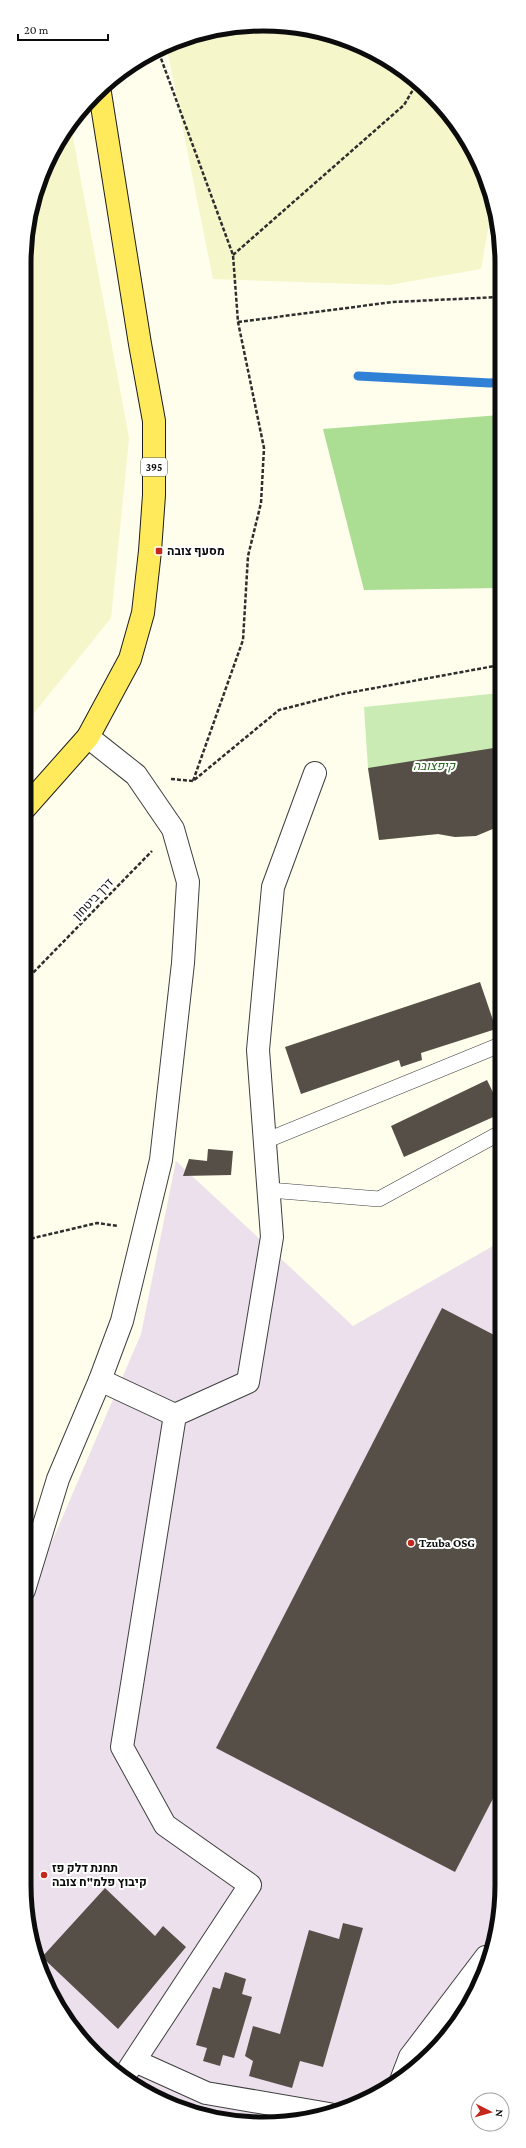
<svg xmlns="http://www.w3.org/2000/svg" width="526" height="2148" font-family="'Crimson Pro',Heebo,serif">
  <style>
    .industrial { fill: #ece0ec }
    .farmland { fill: #f5f6ca }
    .green { fill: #caebb3 }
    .forest { fill: #abdd92 }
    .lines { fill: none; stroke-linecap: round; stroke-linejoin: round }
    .stream { stroke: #3080d5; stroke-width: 9 }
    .building { fill: #564f48 }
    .service-casing { stroke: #3f3f3f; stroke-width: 16 }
    .minor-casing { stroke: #3f3f3f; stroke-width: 24 }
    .tertiary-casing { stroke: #3f3f3f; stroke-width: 24 }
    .primary-casing { stroke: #1d1d1d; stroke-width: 24 }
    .path { stroke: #2e2e2e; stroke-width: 2.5; stroke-dasharray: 4 2; stroke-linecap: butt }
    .service { stroke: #fff; stroke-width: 15 }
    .minor { stroke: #fff; stroke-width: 22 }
    .tertiary { stroke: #fff; stroke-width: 22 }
    .primary { stroke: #ffea5c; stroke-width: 22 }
    .poi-dot { fill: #c4281d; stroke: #fff; stroke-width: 1.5 }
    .labels { text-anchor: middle; stroke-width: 4; stroke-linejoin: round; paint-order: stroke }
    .shield { fill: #fff; stroke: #555; stroke-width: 1 }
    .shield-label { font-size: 11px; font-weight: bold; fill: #0c0c0c }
    .poi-label { font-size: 12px; font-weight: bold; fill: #0c0c0c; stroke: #fff; text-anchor: start }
    .park-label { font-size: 12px; font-style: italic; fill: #216719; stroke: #fff }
    .street-label { font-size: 12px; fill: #0c0c0c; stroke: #fff }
    .rim { fill: none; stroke: #0c0c0c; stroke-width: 5 }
  </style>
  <rect width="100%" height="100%" fill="#fffdec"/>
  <polygon class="industrial" points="176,1161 353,1326 500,1242 500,1916 470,2004 409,2074 325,2116 247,2123 157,2099 83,2043 42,1976 24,1885 24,1607 141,1334"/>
  <g class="farmland">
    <polygon points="294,26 369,49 432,94 477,158 492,207 481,269 389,285 213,279 167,49 201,32"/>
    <polygon points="71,127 129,438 111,618 25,724 26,232 56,143"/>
  </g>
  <polygon class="green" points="500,693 500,826 455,837 438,834 379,840 368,768 364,707"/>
  <polygon class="forest" points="500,415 500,588 364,590 323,429"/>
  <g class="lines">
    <polyline class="stream" points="358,376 490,383 500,382"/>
  </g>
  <g class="building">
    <polygon points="500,747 500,826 476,836 455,837 438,834 379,840 368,768"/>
    <polygon points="480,982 496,1029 421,1053 422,1060 401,1067 399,1060 301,1094 285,1047"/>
    <polygon points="487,1080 500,1107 500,1114 404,1157 391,1126"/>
    <polygon points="208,1149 233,1151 231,1175 183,1176 189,1159 207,1161"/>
    <polygon points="442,1308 500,1338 500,1785 455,1872 216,1748"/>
    <polygon points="105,1888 155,1936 163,1926 186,1947 118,2029 42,1957"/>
    <polygon points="343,1923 363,1928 323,2067 300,2061 292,2088 249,2076 253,2061 245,2056 253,2026 280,2034 309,1930 339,1939"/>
    <polygon points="225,1972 246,1979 242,1994 252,1997 234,2058 223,2055 220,2066 203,2061 207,2048 196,2045 213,1987 220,1989"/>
  </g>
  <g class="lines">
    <g class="service-casing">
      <g id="service">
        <polyline points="265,1141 500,1045"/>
        <polyline points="269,1190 379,1199 500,1133"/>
      </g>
    </g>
    <g class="minor-casing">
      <g id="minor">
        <polyline points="100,1380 175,1415"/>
        <polyline points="135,2061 206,2093 329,2114"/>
        <polyline points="125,2075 250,1885 165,1825 122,1747 175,1415 248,1382 272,1237 258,1050 273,887 315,773"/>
        <polyline points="402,2078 410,2057 486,1957"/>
      </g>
    </g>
    <g class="tertiary-casing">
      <polyline id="tertiary" points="24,1590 58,1479 100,1380 122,1321 161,1160 183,963 188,882 173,829 136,775 88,737"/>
    </g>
    <g class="primary-casing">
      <polyline id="primary" points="25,808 88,737 130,659 143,613 150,551 154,495 154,421 140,344 100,93"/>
    </g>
    <g class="path">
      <polyline points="159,53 233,255 238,322 264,448 261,503 248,556 243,640 193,781"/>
      <polyline points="233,255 404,105 417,83"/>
      <polyline points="238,322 393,302 500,297"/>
      <polyline points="171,779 193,781 279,710 342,694 500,665"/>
      <polyline points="25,981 152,851"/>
      <polyline points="25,1240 97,1223 118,1226"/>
    </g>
    <use href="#service" class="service"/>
    <use href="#minor" class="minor"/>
    <use href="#tertiary" class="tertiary"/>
    <use href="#primary" class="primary"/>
  </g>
  <g class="poi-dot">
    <rect x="155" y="547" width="8" height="8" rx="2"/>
    <circle cx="411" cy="1543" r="4"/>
    <circle cx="44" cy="1875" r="4"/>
  </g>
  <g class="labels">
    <rect class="shield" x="141" y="458" width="26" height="18" rx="3"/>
    <g class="shield-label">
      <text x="154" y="471">395</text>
    </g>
    <g class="poi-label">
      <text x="167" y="555">מסעף צובה</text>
      <text x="419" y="1547">Tzuba OSG</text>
      <text x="52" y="1872">תחנת דלק פז<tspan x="52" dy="14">קיבוץ פלמ"ח צובה</tspan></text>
    </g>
    <g class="park-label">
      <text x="434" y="770">קיפצובה</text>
    </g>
    <g class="street-label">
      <text transform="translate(93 899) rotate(-46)" y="4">דרך ביטחון</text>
    </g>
  </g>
  <path d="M0 0H526V2148H0ZM263 31H263A232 232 0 0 1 495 263V1885A232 232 0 0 1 263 2117H263A232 232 0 0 1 31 1885V263A232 232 0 0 1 263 31Z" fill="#fff" fill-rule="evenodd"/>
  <path class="rim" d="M263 31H263A232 232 0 0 1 495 263V1885A232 232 0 0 1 263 2117H263A232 232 0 0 1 31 1885V263A232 232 0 0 1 263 31Z"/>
  <g transform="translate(490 2112) rotate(96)"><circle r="19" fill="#ffffff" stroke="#9e9e9e"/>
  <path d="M0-3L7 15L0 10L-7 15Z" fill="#c4281d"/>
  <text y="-6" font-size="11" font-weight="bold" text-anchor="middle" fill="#0c0c0c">N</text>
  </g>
  <path d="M18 34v6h90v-6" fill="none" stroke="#0c0c0c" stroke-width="2"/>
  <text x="24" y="34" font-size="12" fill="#0c0c0c" stroke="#ffffff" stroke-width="3" paint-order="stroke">20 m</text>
</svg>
